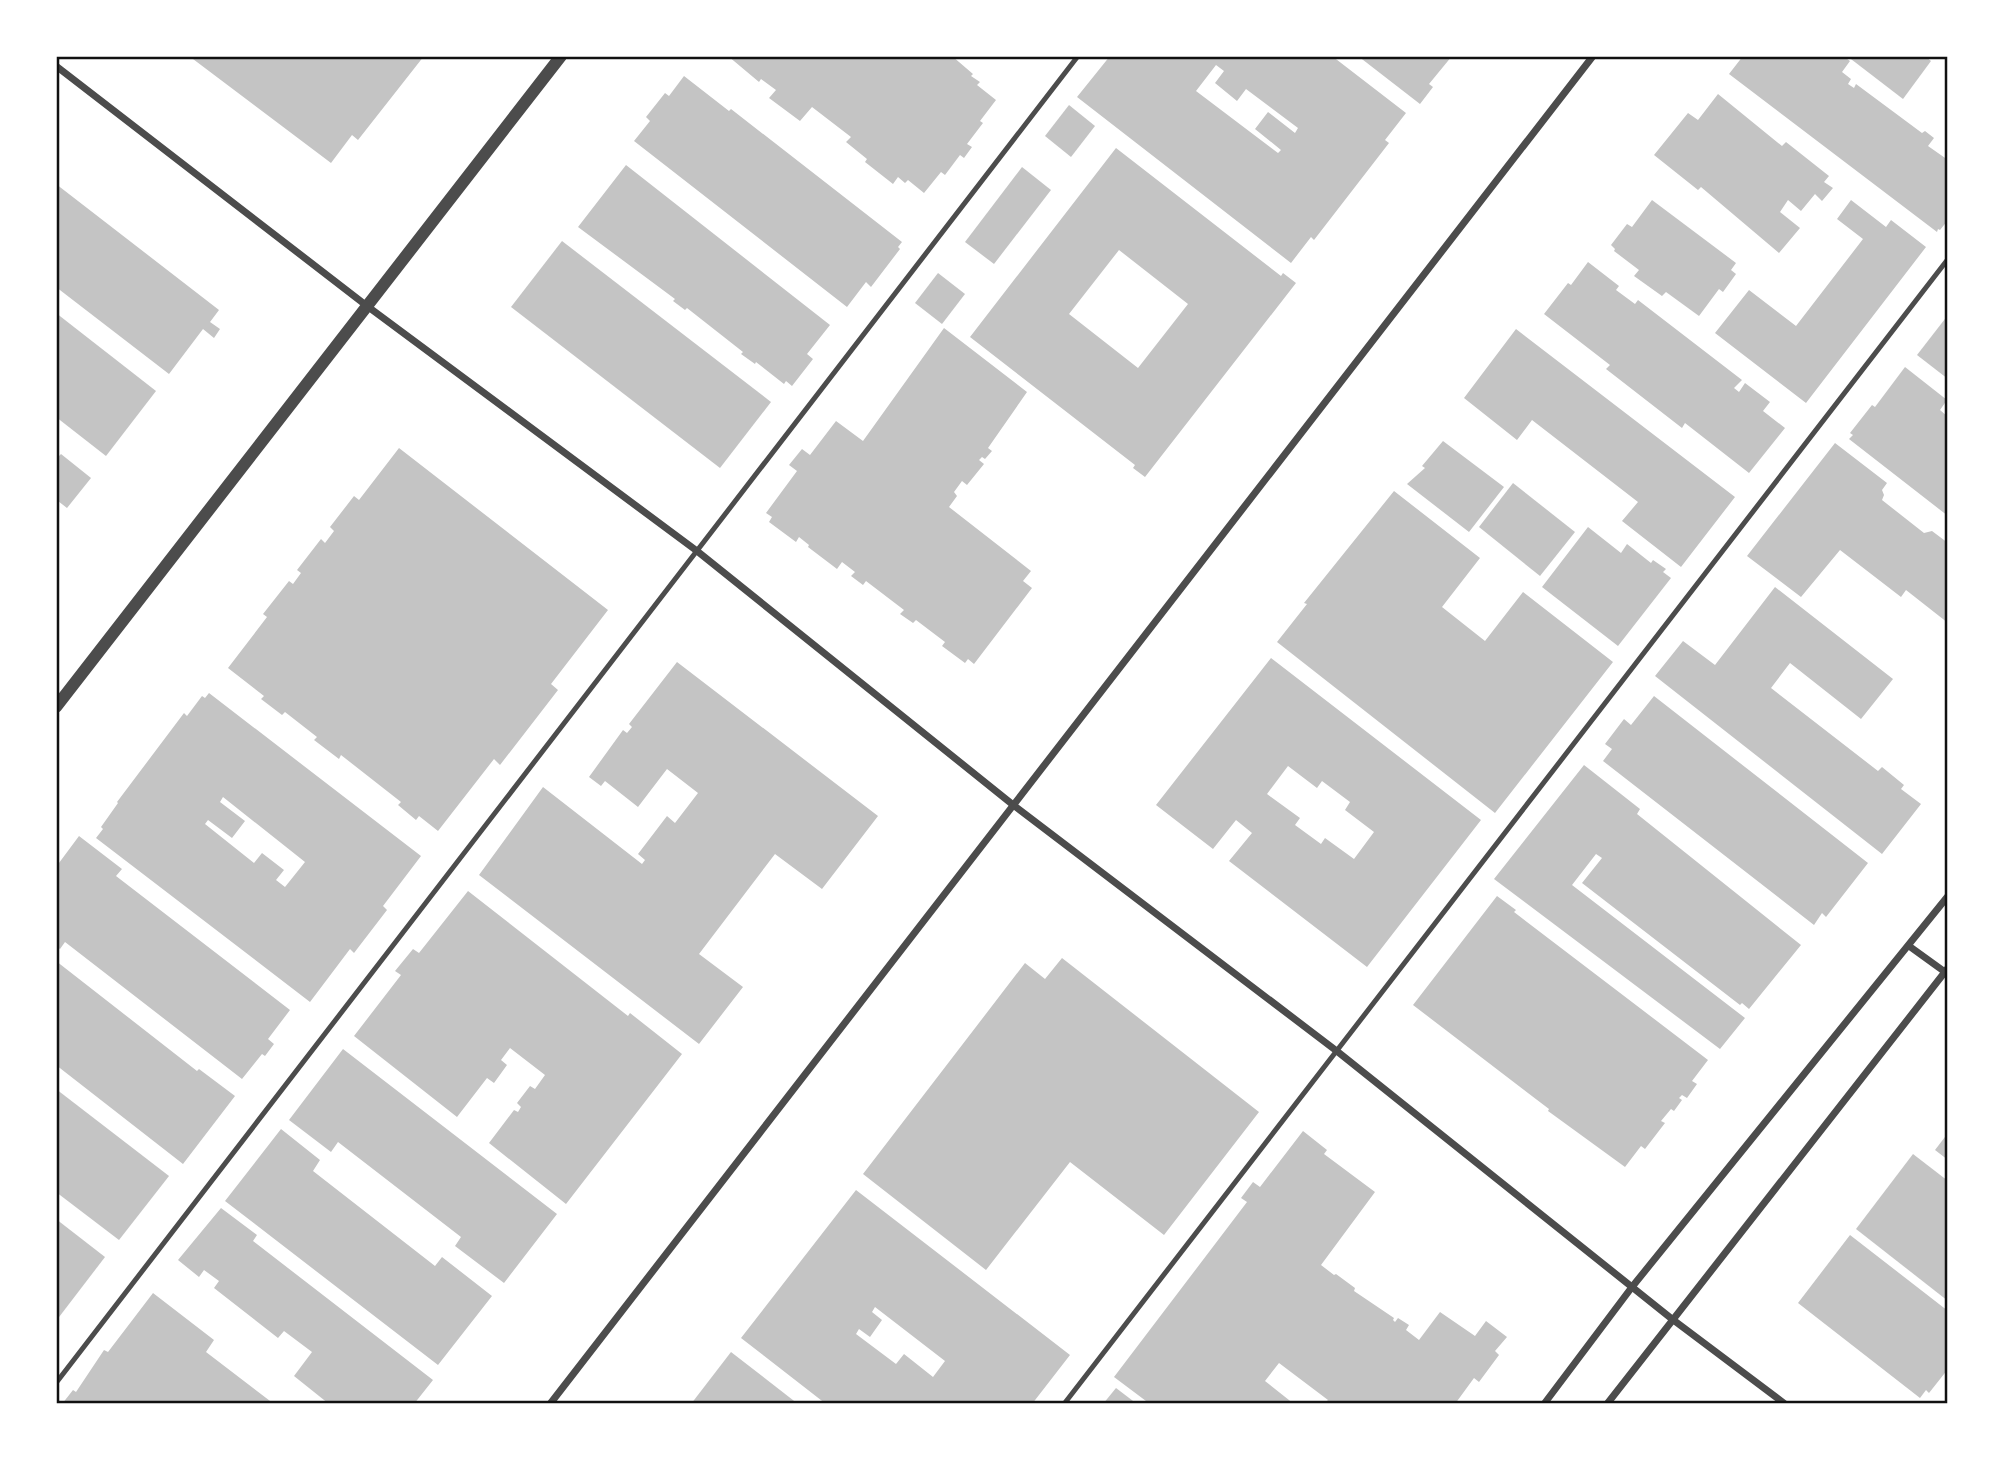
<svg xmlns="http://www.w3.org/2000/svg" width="2004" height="1460" font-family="Mulish,sans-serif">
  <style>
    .building { fill: #c4c4c4; fill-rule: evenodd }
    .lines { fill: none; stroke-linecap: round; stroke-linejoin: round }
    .service { stroke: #4c4c4c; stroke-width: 5 }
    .minor { stroke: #4c4c4c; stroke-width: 7 }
    .tertiary { stroke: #4c4c4c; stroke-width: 12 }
    .neatline { fill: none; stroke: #111; stroke-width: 2.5 }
  </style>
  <rect width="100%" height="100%" fill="#fff"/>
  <g class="building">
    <polygon points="189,56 424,56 358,140 352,135 331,163"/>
    <polygon points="728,56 952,56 973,74 971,76 980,82 977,85 996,100 980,121 983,123 967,144 972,147 964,158 960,155 945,175 941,172 924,193 908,180 905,183 898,177 893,184 865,162 867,159 846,142 851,137 812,107 800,121 769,98 776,90 761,79 759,82"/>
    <path d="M1110,56H1332L1406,113L1385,140L1389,143L1314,240L1311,237L1291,263L1077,97ZM1216,65L1224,71L1215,83L1237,101L1246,89L1298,128L1295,133L1268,112L1255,129L1281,150L1278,153L1196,91Z"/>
    <polygon points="1358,56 1452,56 1429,84 1433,87 1420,104"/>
    <polygon points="1743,56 1843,56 1850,61 1842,72 1851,79 1848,84 1854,88 1856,84 1922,133 1925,131 1934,138 1928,146 1948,160 1948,220 1940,230 1938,229 1937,232 1729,74"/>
    <polygon points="1847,56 1925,56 1931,61 1903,99"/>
    <polygon points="684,76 729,111 731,109 902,242 898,247 900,249 871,287 866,282 847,307 634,141 650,121 646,117 665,93 669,96"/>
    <polygon points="1718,94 1782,146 1786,142 1829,176 1824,182 1833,188 1822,201 1815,194 1801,211 1788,200 1780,212 1800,228 1779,253 1701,187 1698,190 1654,155 1688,113 1698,120"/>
    <polygon points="1069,105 1095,126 1071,157 1045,136"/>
    <path d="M1116,148L1281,276L1283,273L1296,283L1145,477L1133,468L1135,465L970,337ZM1119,250L1188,304L1138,368L1069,314Z"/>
    <polygon points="626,165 830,325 807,354 813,359 792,386 786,381 784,384 756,362 755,364 741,354 743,352 687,308 685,310 673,301 675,299 578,227"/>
    <polygon points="1022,167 1051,190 994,264 965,242"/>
    <polygon points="56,184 219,310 210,322 220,329 214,338 203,329 169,374 56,287"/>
    <polygon points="1652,200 1736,263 1731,270 1736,274 1723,292 1719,289 1699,316 1666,292 1662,296 1634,276 1639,270 1614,251 1615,249 1611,245 1627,224 1632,227"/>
    <polygon points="1851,200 1886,227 1891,220 1926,247 1806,403 1715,333 1749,290 1796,326 1863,239 1837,219"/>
    <polygon points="562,241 771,402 720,468 511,307"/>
    <polygon points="1588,262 1619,286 1616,290 1635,304 1638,300 1742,380 1734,388 1739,392 1745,383 1770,402 1763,411 1785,428 1749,473 1685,423 1682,428 1606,369 1610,365 1544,314 1568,283 1571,285"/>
    <polygon points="938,273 965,294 942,324 915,303"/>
    <polygon points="56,313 156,391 106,456 56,417"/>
    <polygon points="1948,315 1948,379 1917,355"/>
    <polygon points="944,328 1027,392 988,448 992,451 985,459 982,457 979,460 984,464 967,485 962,481 954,492 957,496 949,507 1031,571 1023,581 1032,588 974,664 968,659 965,663 942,646 945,642 916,620 913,623 900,614 904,610 866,581 863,585 851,576 855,572 842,562 837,569 808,547 809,545 799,537 796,542 769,522 772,517 766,513 797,471 789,465 802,449 810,455 836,421 863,441"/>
    <polygon points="1516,329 1735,497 1681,567 1622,521 1638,502 1532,420 1517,440 1464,398"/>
    <polygon points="1905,367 1947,400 1940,410 1948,417 1948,516 1849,439 1853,435 1850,433 1872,405 1875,407"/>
    <polygon points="1443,441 1504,487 1469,532 1407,484 1425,468 1422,466"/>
    <polygon points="1835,443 1887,483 1882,490 1884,495 1882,500 1924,533 1932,531 1948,543 1948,623 1906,590 1901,597 1840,550 1801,597 1747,556"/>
    <polygon points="399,448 608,610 551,684 558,690 500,765 494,759 438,831 419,816 416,820 398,805 401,802 341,755 339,759 314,740 317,737 285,712 282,715 261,699 264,696 228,668 267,617 263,614 289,581 293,584 301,573 297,570 321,539 325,543 334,531 330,527 354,496 359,500"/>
    <polygon points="61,454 91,478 67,508 58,501 56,503 56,455 58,457"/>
    <polygon points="1513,483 1575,532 1540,576 1479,527"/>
    <polygon points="1394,491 1480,558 1442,607 1485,641 1523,592 1613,662 1495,813 1277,642 1307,604 1304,603"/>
    <polygon points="1588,527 1621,553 1627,544 1651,563 1653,560 1666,569 1663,572 1671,578 1618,646 1542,587"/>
    <polygon points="1775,587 1893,679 1861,719 1790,663 1771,688 1878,771 1882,767 1904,785 1901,789 1921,804 1882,854 1655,676 1683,641 1715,665"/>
    <path d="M1271,658L1481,820L1367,967L1229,861L1252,833L1236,820L1213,849L1156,805ZM1288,766L1317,788L1322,781L1350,802L1345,810L1374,832L1354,859L1325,838L1321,844L1295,825L1300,818L1267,794Z"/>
    <polygon points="677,662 878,816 822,889 775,854 699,954 743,987 699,1044 479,875 543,787 642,864 645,860 638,854 667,816 675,823 698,793 667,769 638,807 605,781 601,786 589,777 623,730 627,733 632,727 629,724"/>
    <path d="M209,693L421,856L383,906L387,910L354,953L350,949L310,1002L96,838L103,829L101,827L118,803L117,802L184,713L187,716L202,696L205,698ZM223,797L305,862L285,887L276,880L284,870L262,853L254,863L205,824L208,820L232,838L245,821L220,802Z"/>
    <polygon points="1654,696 1868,863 1826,917 1822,913 1814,925 1603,761 1612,749 1605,744 1624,719 1631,725"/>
    <polygon points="1584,765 1640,809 1637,814 1801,945 1749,1009 1742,1003 1740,1005 1582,883 1602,858 1596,854 1572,885 1745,1018 1720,1049 1494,879"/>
    <polygon points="79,836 122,869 116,876 290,1010 268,1039 274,1044 265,1056 262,1054 242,1079 65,942 60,949 56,946 56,867"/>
    <polygon points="468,891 628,1016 630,1013 682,1054 566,1204 489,1143 514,1110 518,1112 521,1107 517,1103 530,1086 535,1089 545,1075 510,1048 501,1060 507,1065 494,1083 487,1078 457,1117 354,1036 401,975 395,971 413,949 419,953"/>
    <polygon points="1497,896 1516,910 1514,912 1708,1060 1692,1081 1697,1084 1687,1098 1682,1095 1679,1098 1682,1100 1674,1111 1671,1109 1661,1121 1665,1123 1645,1149 1641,1146 1625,1167 1548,1111 1549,1109 1413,1005"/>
    <polygon points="1062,958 1259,1112 1164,1235 1070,1162 986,1270 863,1174 1025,963 1045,979"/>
    <polygon points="56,961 197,1071 199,1069 235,1096 183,1164 56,1065"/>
    <polygon points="343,1049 557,1214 504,1283 455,1246 461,1237 338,1142 331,1152 289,1120"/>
    <polygon points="56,1089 169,1176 119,1240 56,1192"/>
    <polygon points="281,1129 320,1160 313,1171 435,1266 442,1257 492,1296 438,1365 225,1201"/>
    <polygon points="1303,1131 1327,1150 1324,1154 1375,1192 1321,1265 1334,1275 1336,1274 1355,1288 1354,1291 1394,1318 1393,1320 1395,1322 1398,1318 1409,1325 1406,1330 1419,1340 1440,1312 1475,1336 1486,1321 1507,1337 1495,1351 1499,1355 1479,1382 1474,1378 1455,1404 1324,1404 1328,1400 1279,1363 1265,1381 1294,1404 1150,1404 1114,1377 1247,1202 1241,1198 1253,1182 1260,1187"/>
    <polygon points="1948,1133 1948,1160 1935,1150"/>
    <polygon points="1913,1154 1948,1181 1948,1301 1856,1229"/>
    <path d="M856,1190L1070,1355L1032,1404H826L741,1338ZM875,1307L945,1361L933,1377L904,1354L896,1364L856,1334L859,1329L870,1337L882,1320L872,1312Z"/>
    <polygon points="221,1208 257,1235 253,1241 433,1380 414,1404 329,1404 294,1376 312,1352 284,1331 278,1338 214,1288 219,1281 204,1270 199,1277 178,1260"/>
    <polygon points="56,1219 105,1257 56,1321"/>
    <polygon points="1850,1235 1948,1311 1948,1369 1929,1393 1926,1390 1920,1398 1798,1303"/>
    <polygon points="153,1293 214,1340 206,1352 274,1404 62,1404 73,1390 76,1392 104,1350 108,1352"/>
    <polygon points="731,1352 798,1404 691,1404"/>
    <polygon points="1116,1388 1137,1404 1103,1404"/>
  </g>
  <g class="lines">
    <g class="service">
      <polyline points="56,1383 1078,56"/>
      <polyline points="1064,1404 1948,259"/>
    </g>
    <g class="minor">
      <polyline points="56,66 367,306 697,551 1012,804 1338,1052 1672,1319 1785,1404"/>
      <polyline points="1909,946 1945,972"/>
      <polyline points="550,1404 1593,56"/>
      <polyline points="1544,1404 1632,1287 1948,896"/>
      <polyline points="1607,1404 1948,968"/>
    </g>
    <polyline class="tertiary" points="56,707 561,56"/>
  </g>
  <rect width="2004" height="1460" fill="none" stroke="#ffffff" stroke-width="116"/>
  <rect x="58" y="58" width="1888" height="1344" class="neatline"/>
</svg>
